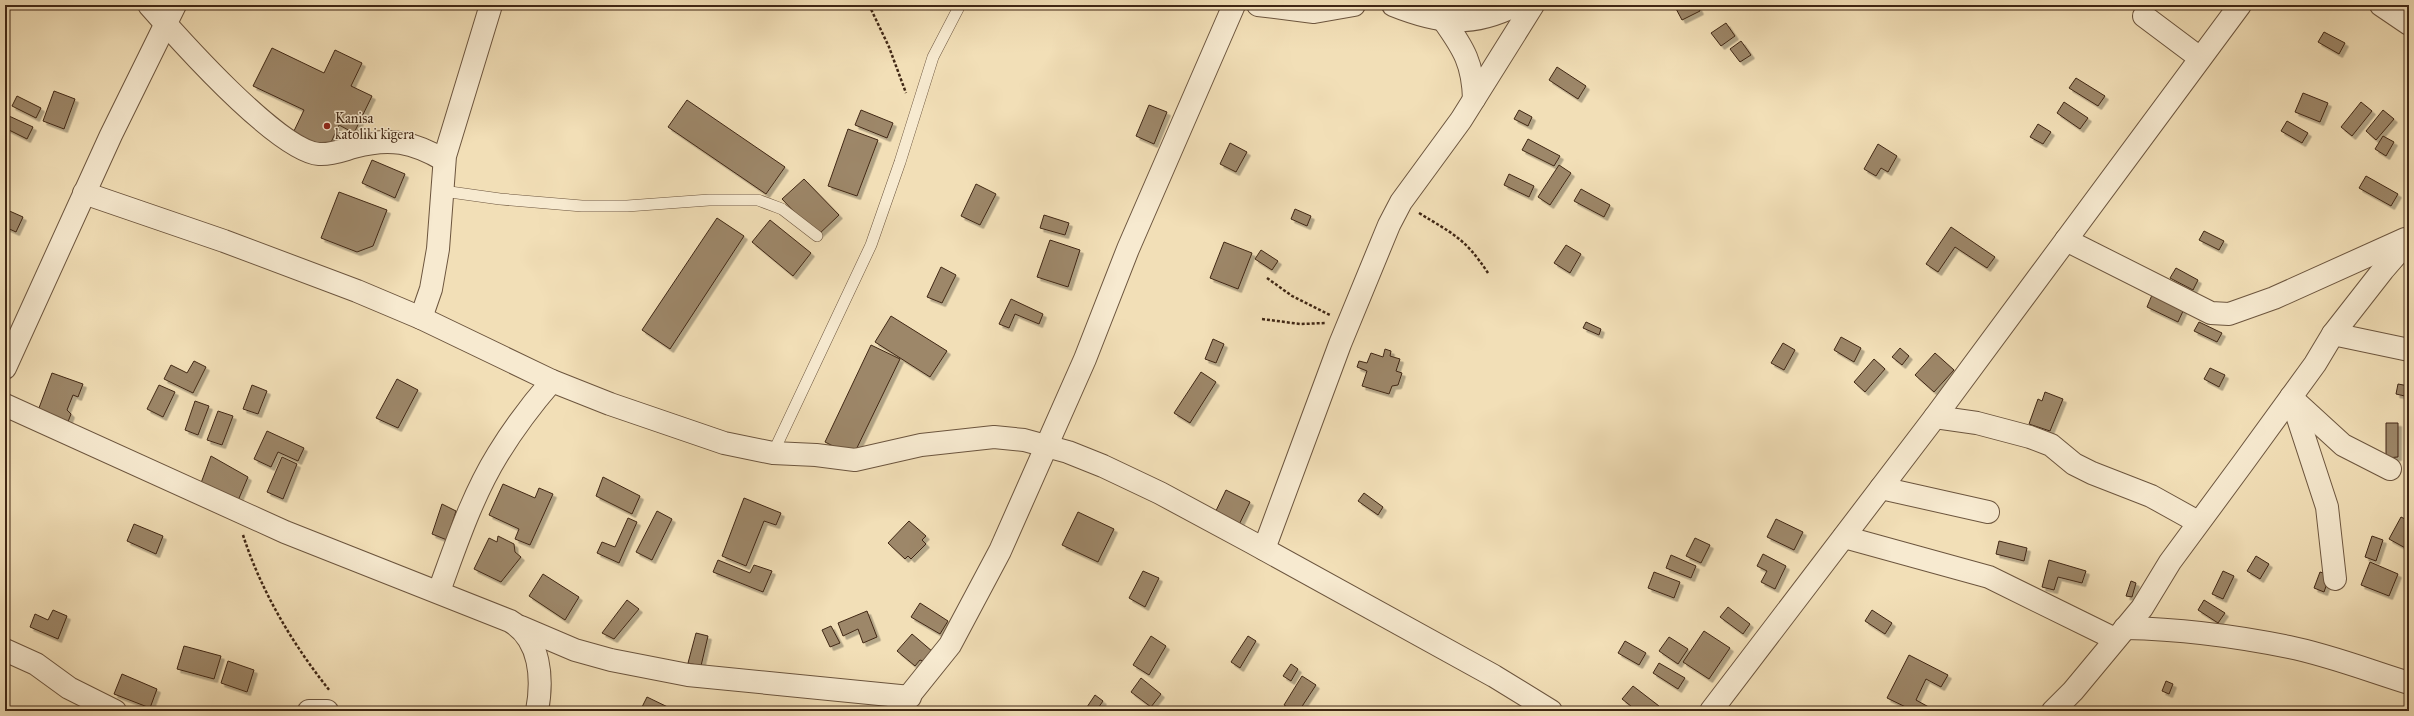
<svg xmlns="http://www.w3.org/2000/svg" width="2414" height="716" font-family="'IM FELL Great Primer',serif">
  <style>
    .building { fill: #9d8769; stroke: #402715; filter: url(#shadow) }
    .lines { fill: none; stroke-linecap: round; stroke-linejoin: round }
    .lane-casing { stroke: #6c553e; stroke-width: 12 }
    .street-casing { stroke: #6c553e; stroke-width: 24 }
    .path { stroke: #402715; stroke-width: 2.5; stroke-dasharray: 3 2; stroke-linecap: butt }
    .lane { stroke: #f7ead0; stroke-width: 11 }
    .street { stroke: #f7ead0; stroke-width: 22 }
    .poi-dot { fill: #8f2418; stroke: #f7ead0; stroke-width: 1.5 }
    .labels { text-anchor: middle; stroke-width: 3; stroke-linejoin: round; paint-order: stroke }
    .poi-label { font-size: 14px; fill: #402715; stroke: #f7ead0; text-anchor: start }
  </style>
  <defs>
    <filter id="shadow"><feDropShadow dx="3.5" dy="3.5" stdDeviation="0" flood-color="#0004"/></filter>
  </defs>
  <rect width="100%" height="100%" fill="#f2dfb7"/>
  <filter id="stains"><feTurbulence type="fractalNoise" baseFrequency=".005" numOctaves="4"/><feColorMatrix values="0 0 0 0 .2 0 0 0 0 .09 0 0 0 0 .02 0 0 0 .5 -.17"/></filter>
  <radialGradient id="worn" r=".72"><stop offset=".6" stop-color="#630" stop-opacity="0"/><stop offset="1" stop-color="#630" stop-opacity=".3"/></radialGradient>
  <g class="building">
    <polygon points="1674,5 1697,5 1700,11 1682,20"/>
    <polygon points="1726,23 1735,36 1721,46 1711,33"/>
    <polygon points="2324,32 2345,43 2339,54 2318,42"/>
    <polygon points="1741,41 1751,55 1740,62 1730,49"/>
    <polygon points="272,48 324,73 335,50 362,63 351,86 372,96 354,133 339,125 328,149 293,133 304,110 253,86"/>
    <polygon points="1557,67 1586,86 1578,99 1549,80"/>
    <polygon points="2076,78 2105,96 2098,106 2069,88"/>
    <polygon points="54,91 75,99 64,129 43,121"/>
    <polygon points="2303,93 2328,103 2320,122 2295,112"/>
    <polygon points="17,96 41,108 36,118 12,106"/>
    <polygon points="687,100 785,167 766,194 668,127"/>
    <polygon points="2064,102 2088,118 2080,129 2057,113"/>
    <polygon points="2361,102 2372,111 2352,136 2341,127"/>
    <polygon points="1149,105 1167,112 1154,144 1136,136"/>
    <polygon points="861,110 893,123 887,138 855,125"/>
    <polygon points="1519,110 1532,117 1528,126 1514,119"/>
    <polygon points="2383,110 2394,119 2376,140 2366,131"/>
    <polygon points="9,116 33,127 27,139 5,128"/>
    <polygon points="2287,121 2308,133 2302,143 2281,131"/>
    <polygon points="2038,124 2051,132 2043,144 2030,137"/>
    <polygon points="848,129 878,140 857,196 828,186"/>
    <polygon points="2383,136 2394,142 2386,156 2375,149"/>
    <polygon points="1528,139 1560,156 1554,166 1522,150"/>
    <polygon points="1230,143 1247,152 1236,172 1220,164"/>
    <polygon points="1878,144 1897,156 1888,172 1881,168 1876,176 1864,169"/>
    <polygon points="372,160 405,174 395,198 362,183"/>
    <polygon points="1559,165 1571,173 1550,205 1538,197"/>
    <polygon points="1509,174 1534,186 1529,197 1504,185"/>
    <polygon points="2366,176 2398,194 2391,206 2359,188"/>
    <polygon points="804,179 839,215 817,236 782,199"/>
    <polygon points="976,184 996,194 980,225 961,216"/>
    <polygon points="1581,189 1610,205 1604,217 1574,201"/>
    <polygon points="339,192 387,210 373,246 357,252 321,238"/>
    <polygon points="5,209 23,217 16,232 5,227"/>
    <polygon points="1295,209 1311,216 1307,226 1291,219"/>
    <polygon points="1044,215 1069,223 1065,235 1040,228"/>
    <polygon points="717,218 744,236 670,349 642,330"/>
    <polygon points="770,220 811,253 793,276 752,242"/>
    <polygon points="1951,227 1995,257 1987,268 1955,247 1938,272 1926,264"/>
    <polygon points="2204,231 2224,241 2219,250 2199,240"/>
    <polygon points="1050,240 1080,250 1068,287 1037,277"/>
    <polygon points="1224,242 1252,253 1238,289 1210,278"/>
    <polygon points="1566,245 1581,254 1570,273 1554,263"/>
    <polygon points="1261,250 1278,261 1272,270 1255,259"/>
    <polygon points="941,267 956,275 942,303 927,297"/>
    <polygon points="2176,268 2198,280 2193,290 2170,278"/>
    <polygon points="2152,295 2184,309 2178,322 2147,307"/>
    <polygon points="1011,299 1043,314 1039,324 1015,314 1009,328 999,324"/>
    <polygon points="891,316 947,351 930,377 875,342"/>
    <polygon points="1586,322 1601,329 1599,335 1583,328"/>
    <polygon points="2199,322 2222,333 2217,342 2194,331"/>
    <polygon points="1841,337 1861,348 1854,362 1834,350"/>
    <polygon points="1213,339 1224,344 1216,363 1205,359"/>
    <polygon points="1783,343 1795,350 1784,370 1771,363"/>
    <polygon points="871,345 900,359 853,456 825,442"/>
    <polygon points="1900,348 1909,356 1902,365 1892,357"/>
    <polygon points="1385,349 1391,351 1390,356 1400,359 1396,371 1402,373 1398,385 1392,386 1389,394 1362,386 1367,371 1357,367 1359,361 1367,363 1371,353 1383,357"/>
    <polygon points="1935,353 1954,370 1934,392 1915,375"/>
    <polygon points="1874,359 1885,369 1865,392 1854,382"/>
    <polygon points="194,361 206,367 193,393 164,379 171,365 187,373"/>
    <polygon points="2210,368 2225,375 2219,387 2204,379"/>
    <polygon points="1201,372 1216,382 1190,423 1174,413"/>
    <polygon points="52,373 83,384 78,397 73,395 67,410 71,414 66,427 36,416"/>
    <polygon points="397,379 418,390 398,428 376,418"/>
    <polygon points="2398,384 2409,386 2409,397 2396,394"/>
    <polygon points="159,385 175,392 163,417 147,409"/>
    <polygon points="252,385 267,391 258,414 243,409"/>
    <polygon points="2045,392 2063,399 2050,431 2029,424 2038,399 2042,401"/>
    <polygon points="195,401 209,406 198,435 185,430"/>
    <polygon points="218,411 233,416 222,445 207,440"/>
    <polygon points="2386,423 2398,423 2398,457 2386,458"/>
    <polygon points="267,431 304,448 298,461 278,452 271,467 254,459"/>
    <polygon points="211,456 248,477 237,503 201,483"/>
    <polygon points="282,457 297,464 283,499 267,492"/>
    <polygon points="603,477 640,496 632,514 596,496"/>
    <polygon points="503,484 535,498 539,488 553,494 530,545 515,539 519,529 489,515"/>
    <polygon points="1226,490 1250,502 1236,531 1212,519"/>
    <polygon points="1364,493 1383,507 1378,515 1358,501"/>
    <polygon points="744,498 781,513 776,525 764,521 746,566 722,556"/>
    <polygon points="442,504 456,511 447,540 432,534"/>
    <polygon points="657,511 672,519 652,560 636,552"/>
    <polygon points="1078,512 1114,529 1098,562 1062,545"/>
    <polygon points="2401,517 2409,521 2409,550 2389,539"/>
    <polygon points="628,518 637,522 619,563 597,553 602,542 615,547"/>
    <polygon points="1776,519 1803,532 1794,550 1767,537"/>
    <polygon points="909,521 926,536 922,540 926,544 911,559 908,556 905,559 888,543"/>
    <polygon points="134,524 163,536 156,554 127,541"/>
    <polygon points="498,536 514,544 515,552 521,557 501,582 474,569 489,538 497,542"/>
    <polygon points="2372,536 2383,540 2376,561 2365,557"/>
    <polygon points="1695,538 1710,545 1701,563 1686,556"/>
    <polygon points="1999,541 2027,548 2024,561 1996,554"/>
    <polygon points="1763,554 1786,566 1775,589 1761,582 1767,571 1757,566"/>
    <polygon points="1671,555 1696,566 1691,578 1666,568"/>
    <polygon points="2256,556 2269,564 2260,579 2247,571"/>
    <polygon points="718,560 750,573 754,565 772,571 763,592 713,572"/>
    <polygon points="2049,560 2086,571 2082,583 2058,577 2054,590 2042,587"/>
    <polygon points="2370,562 2398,574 2389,596 2361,585"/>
    <polygon points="1143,571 1159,578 1145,607 1129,598"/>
    <polygon points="2223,571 2234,576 2223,599 2212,594"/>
    <polygon points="1654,572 1680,582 1674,598 1648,588"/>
    <polygon points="2320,572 2330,575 2324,592 2314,588"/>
    <polygon points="543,574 579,597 565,620 529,596"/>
    <polygon points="2131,581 2136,583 2132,597 2126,596"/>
    <polygon points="627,600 639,609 614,639 602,633"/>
    <polygon points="2204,600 2225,613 2218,623 2198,610"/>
    <polygon points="920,603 948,621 940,634 911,617"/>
    <polygon points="1728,607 1750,624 1743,634 1720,617"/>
    <polygon points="53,610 67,616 58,639 30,627 35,614 48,620"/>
    <polygon points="1872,610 1892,623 1885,634 1865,621"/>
    <polygon points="867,611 877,637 863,643 858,629 843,636 838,623"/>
    <polygon points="831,626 840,643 830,647 822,630"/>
    <polygon points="1704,631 1730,648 1709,679 1683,662"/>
    <polygon points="696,633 708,636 701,666 688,663"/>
    <polygon points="912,634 933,652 925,662 920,660 915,666 897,651"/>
    <polygon points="1151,636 1166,646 1149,675 1133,665"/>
    <polygon points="1248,636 1256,641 1240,668 1231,662"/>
    <polygon points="1669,637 1688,649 1678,664 1659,651"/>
    <polygon points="1625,641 1646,653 1639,665 1618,653"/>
    <polygon points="184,646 221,656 214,679 177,669"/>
    <polygon points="1909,655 1948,675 1941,687 1926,679 1916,700 1936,711 1914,711 1887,698"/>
    <polygon points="228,661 254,670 247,692 221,683"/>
    <polygon points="1659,663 1685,678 1678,689 1653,673"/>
    <polygon points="1291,664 1298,669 1291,681 1283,676"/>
    <polygon points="122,674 157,689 150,708 114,694"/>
    <polygon points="1302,676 1316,685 1299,711 1294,711 1284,705"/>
    <polygon points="1141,678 1161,694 1151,707 1131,692"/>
    <polygon points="2166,681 2173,684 2169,694 2162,691"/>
    <polygon points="1633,686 1659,706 1655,711 1637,711 1622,699"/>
    <polygon points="1095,695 1103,701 1096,711 1087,711 1085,710"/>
    <polygon points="647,697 676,711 640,711"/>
  </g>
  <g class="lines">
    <g class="lane-casing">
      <g id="lane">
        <polyline points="443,191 500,199 582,206 627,206 709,200 758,200 782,209 817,236"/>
        <polyline points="773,453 871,245 900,162 933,57 960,5"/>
      </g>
    </g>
    <g class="street-casing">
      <g id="street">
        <path d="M149,5C178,38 278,151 319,154C331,155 343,150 354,147C390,137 413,142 444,160"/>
        <polyline points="1258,5 1314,12 1354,5"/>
        <path d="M1393,5C1438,23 1471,28 1516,5"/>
        <polyline points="2381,5 2409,24"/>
        <polyline points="2144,16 2200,58"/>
        <path d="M1444,21C1464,49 1473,64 1474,99"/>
        <polyline points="84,193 224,241 357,291 421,318 552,381 610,404 724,443 773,453 816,455 855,460 921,445 994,437 1024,440 1068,452 1103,466 1160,493 1251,542 1494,676 1551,711"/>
        <polyline points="2066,240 2211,313 2229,314 2274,298 2405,239"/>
        <polyline points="421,318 431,289 438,249 445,156 491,5"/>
        <polyline points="2333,334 2409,350"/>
        <polyline points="5,368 111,135 175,5"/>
        <polyline points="2291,397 2327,507 2335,579"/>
        <polyline points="2296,402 2343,445 2390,469"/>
        <path d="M5,405L285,532L510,621C541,639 543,679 537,711"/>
        <polyline points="1935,417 1977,423 2030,437 2051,445 2074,464 2092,473 2151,496 2198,522"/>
        <polyline points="1881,488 1988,512"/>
        <polyline points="1844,537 1989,577 2115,639"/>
        <polyline points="1264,549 1340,344 1389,225 1401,202 1461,120 1533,5"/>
        <path d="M439,591C456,545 472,496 498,454C514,428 532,404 552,381"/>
        <polyline points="521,627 575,650 611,660 688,675 910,697"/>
        <path d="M2125,628C2180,629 2235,636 2289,647C2329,655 2370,671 2409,683"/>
        <polyline points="5,650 36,664 69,688 115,711"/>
        <polyline points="309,711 327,711"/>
        <polyline points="897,711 950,645 1000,551 1085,359 1128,249 1234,5"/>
        <polyline points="1711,711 1935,417 2240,5"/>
        <polyline points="2053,711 2073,691 2142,608 2170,562 2243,463 2315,364 2333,334 2383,270 2409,240"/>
      </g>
    </g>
    <g class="path">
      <polyline points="869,5 889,47 906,93"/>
      <path d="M1419,213C1453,234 1465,238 1488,273"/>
      <polyline points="1267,278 1292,296 1330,315"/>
      <polyline points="1262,319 1300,324 1326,323"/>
      <path d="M243,535C261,591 293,645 330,691"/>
    </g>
    <use href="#lane" class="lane"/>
    <use href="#street" class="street"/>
  </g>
  <circle class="poi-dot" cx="327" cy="126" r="4"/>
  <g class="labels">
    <g class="poi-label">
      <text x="335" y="123">Kanisa<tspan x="335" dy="16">katoliki kigera</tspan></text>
    </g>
  </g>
  <rect width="2414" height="716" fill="none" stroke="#f2dfb7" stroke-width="20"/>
  <rect x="6" y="6" width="2402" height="704" fill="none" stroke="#402715" stroke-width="2"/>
  <rect x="10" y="10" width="2394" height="696" fill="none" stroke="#402715"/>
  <rect width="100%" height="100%" filter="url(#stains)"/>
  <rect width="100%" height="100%" fill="url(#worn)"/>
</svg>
